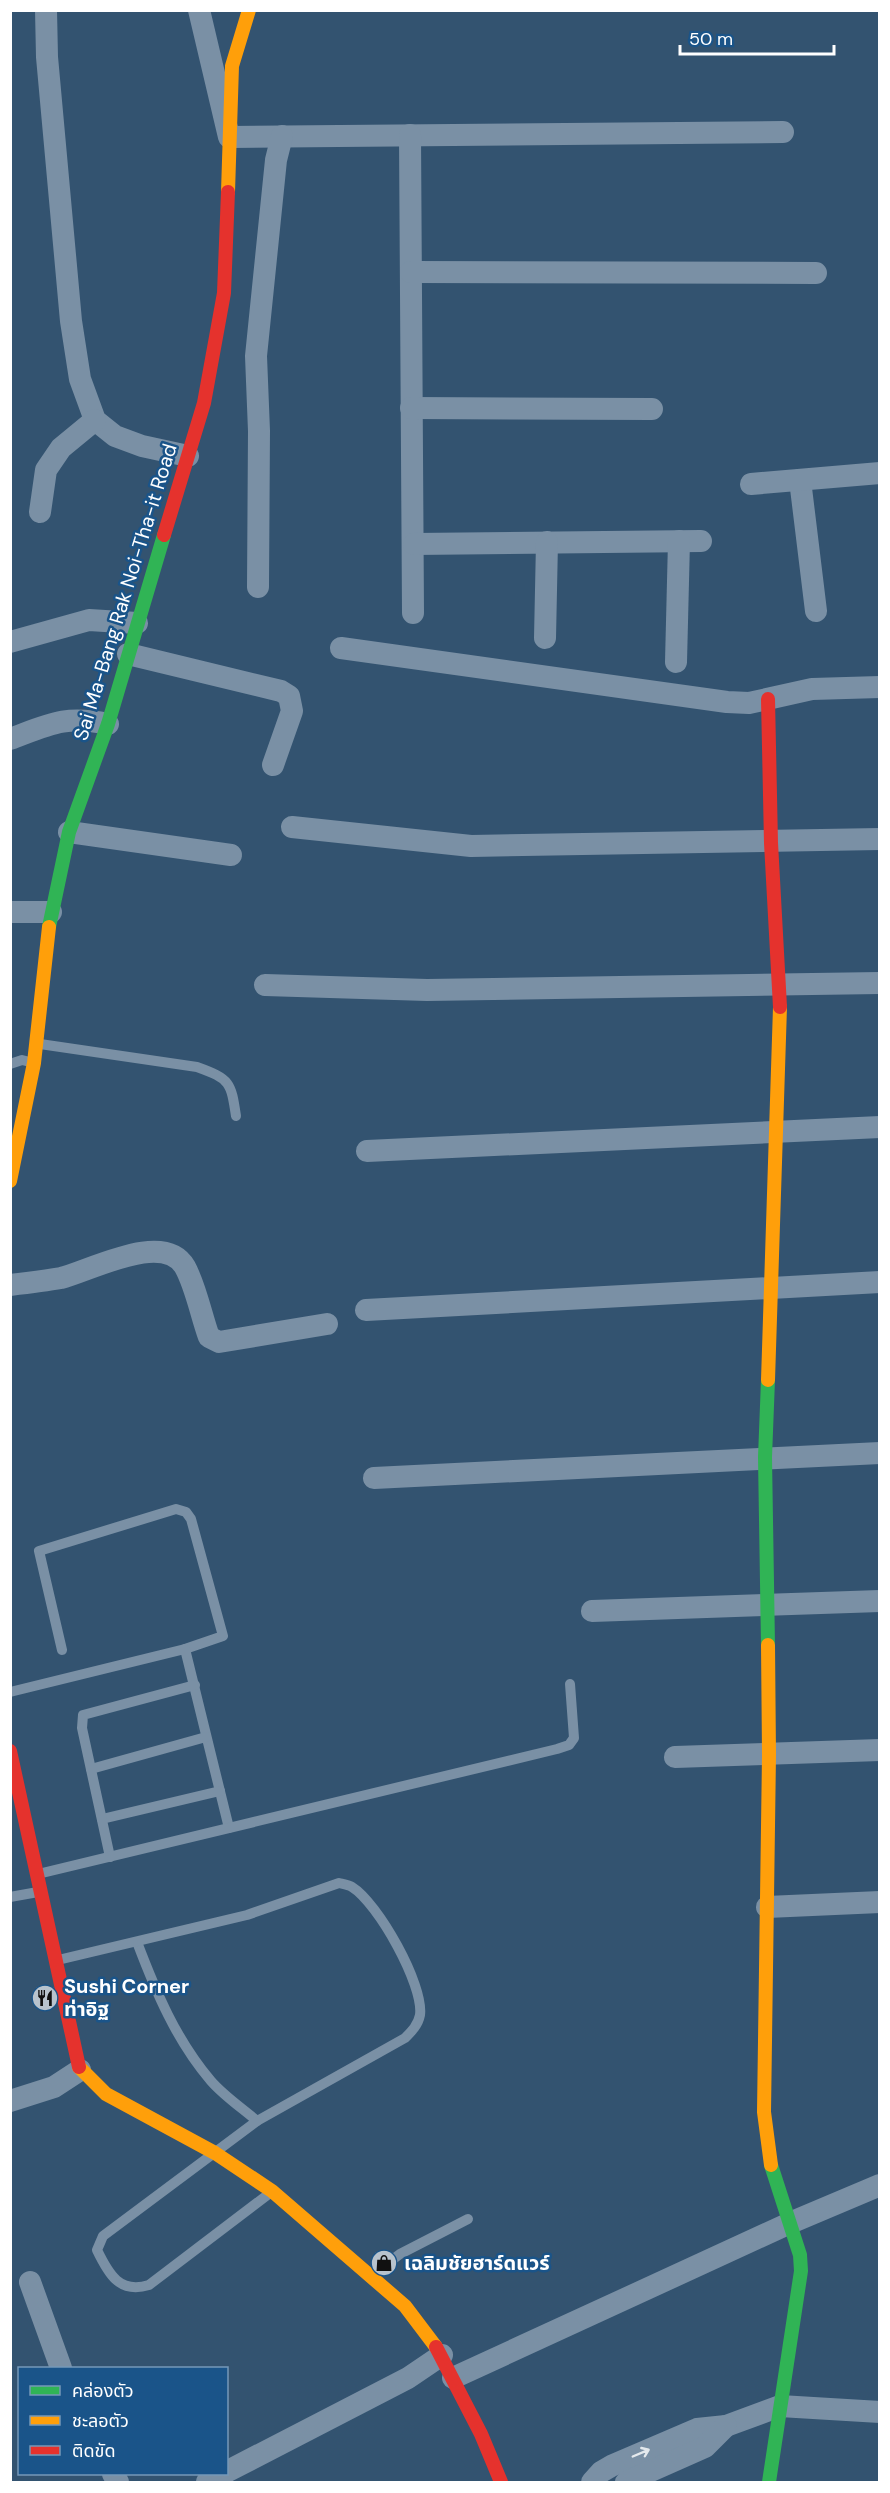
<svg xmlns="http://www.w3.org/2000/svg" width="890" height="2493" font-family="'DM Sans','Noto Sans Thai',sans-serif">
  <style>
    .lines { fill: none; stroke-linecap: round; stroke-linejoin: round }
    .lane { stroke: #7a90a5; stroke-width: 10 }
    .street { stroke: #7a90a5; stroke-width: 22 }
    .fast { stroke: #30b455; stroke-width: 14 }
    .slow { stroke: #ff9f0a; stroke-width: 14 }
    .jam { stroke: #e5322d; stroke-width: 14 }
    .oneway { stroke: #e4e9ed }
    .labels { text-anchor: middle; stroke-width: 5; stroke-linejoin: round; paint-order: stroke }
    .street-label { font-size: 20px; fill: #fff; stroke: #1a5489 }
    .poi-label { font-size: 20px; font-weight: bold; fill: #fff; stroke: #1a5489; text-anchor: start }
  </style>
  <rect width="100%" height="100%" fill="#335370"/>
  <g class="lines">
    <g class="lane">
      <path d="M40,1044L197,1067C230,1079 231,1082 236,1116"/>
      <polyline points="10,1064 22,1060 30,1062"/>
      <polyline points="62,1650 39,1551 176,1509 186,1512 191,1519 223,1636 185,1649"/>
      <polyline points="10,1692 185,1649 229,1828"/>
      <polyline points="91,1769 206,1737"/>
      <polyline points="102,1819 220,1791"/>
      <polyline points="110,1857 82,1728 83,1715 195,1685"/>
      <polyline points="38,1874 557,1749 569,1745 574,1738 570,1684"/>
      <polyline points="10,1897 38,1892"/>
      <path d="M137,1942C156,1992 176,2040 211,2081C224,2096 242,2108 257,2121"/>
      <path d="M58,1960L247,1915L339,1883C343,1884 349,1885 352,1887C378,1903 424,1985 420,2015C418,2025 412,2031 405,2038L257,2121L103,2236L97,2250C109,2275 120,2294 149,2285L270,2193"/>
      <polyline points="372,2275 400,2254 468,2219"/>
    </g>
    <g class="street">
      <polyline points="46,10 47,57 71,321 80,379 95,420 115,436 142,446 188,456"/>
      <polyline points="199,10 229,137 783,132"/>
      <polyline points="410,135 413,613"/>
      <polyline points="411,272 816,273"/>
      <polyline points="411,408 652,409"/>
      <polyline points="800,480 816,611"/>
      <polyline points="751,484 880,473"/>
      <polyline points="40,512 46,470 61,448 95,420"/>
      <polyline points="414,544 701,541"/>
      <polyline points="258,587 259,431 256,356 276,160 282,136"/>
      <polyline points="545,638 547,542"/>
      <polyline points="10,642 89,620 137,623"/>
      <polyline points="341,648 727,702 749,703 812,689 880,687"/>
      <polyline points="128,654 281,691 289,696 292,711 273,765"/>
      <polyline points="676,662 679,541"/>
      <path d="M10,739C50,724 65,715 108,724"/>
      <polyline points="292,827 471,846 880,839"/>
      <polyline points="69,832 231,855"/>
      <polyline points="10,912 51,912"/>
      <polyline points="265,985 427,990 880,983"/>
      <polyline points="367,1151 880,1127"/>
      <path d="M10,1285C27,1283 44,1281 61,1278C90,1271 164,1230 185,1267C196,1287 201,1315 209,1337L219,1342L327,1324"/>
      <polyline points="366,1310 880,1282"/>
      <polyline points="374,1478 880,1453"/>
      <polyline points="592,1611 880,1601"/>
      <polyline points="675,1757 880,1750"/>
      <polyline points="767,1907 880,1902"/>
      <polyline points="10,2101 54,2087 80,2070"/>
      <polyline points="30,2282 61,2368"/>
      <polyline points="453,2378 790,2223 880,2185"/>
      <polyline points="226,2472 408,2378 442,2355"/>
      <polyline points="113,2474 118,2482"/>
      <polyline points="207,2482 224,2474"/>
      <polyline points="592,2482 601,2472 613,2465 697,2429 726,2426 780,2406 880,2412"/>
      <polyline points="626,2482 705,2447 726,2426"/>
    </g>
    <g class="fast">
      <polyline points="49,927 69,832 108,724 164,535"/>
      <polyline points="768,1645 765,1457 768,1380"/>
      <polyline points="769,2482 801,2271 800,2255 771,2165"/>
    </g>
    <g class="slow">
      <polyline points="228,192 232,66 249,10"/>
      <polyline points="10,1181 34,1063 49,927"/>
      <polyline points="768,1380 780,1007"/>
      <polyline points="768,1645 769,1755 764,2112 771,2165"/>
      <polyline points="79,2067 106,2094 215,2153 272,2191 405,2306 436,2347"/>
    </g>
    <g class="jam">
      <polyline points="164,535 204,403 224,293 228,192"/>
      <polyline points="768,699 771,843 780,1007"/>
      <polyline points="10,1751 79,2067"/>
      <polyline points="436,2347 481,2434 501,2482"/>
    </g>
  </g>
  <defs><path id="oneway-shaft" d="M-6 0H5M1.5-3L5.5 0L1.5 3" fill="none" stroke-width="1.6" stroke-linecap="round" stroke-linejoin="round" transform="scale(1.5)"/></defs>
  <use class="oneway" href="#oneway-shaft" transform="translate(641 2453) rotate(-23)"/>
  <defs>
    <g id="restaurant-disc" transform="scale(1.35)"><circle r="9.5" fill="#b8c3cd" stroke="#1a5489"/><path d="M-5-6h1v4h1v-4h1v4h1v-4h1v5L-1.5 .5V6h-2V.5L-5-1ZM5-6V6H3V1.5H1.5Q1.5-4 5-6Z" fill="#111"/></g>
    <g id="shop-disc" transform="scale(1.35)"><circle r="9.5" fill="#b8c3cd" stroke="#1a5489"/><path d="M-5-2.5h2.3a2.7 3.5 0 0 1 5.4 0H5L5.5 6h-11ZM-1.5-2.5h3a1.5 2.3 0 0 0-3 0Z" fill="#111"/></g>
  </defs>
  <g fill-rule="evenodd">
    <use href="#restaurant-disc" x="45" y="1998"/>
    <use href="#shop-disc" x="384" y="2263"/>
  </g>
  <g class="labels">
    <g class="street-label">
      <text transform="translate(125 592) rotate(-73)" y="7">Sai Ma-Bang Rak Noi-Tha-it Road</text>
    </g>
    <g class="poi-label">
      <text x="64" y="1993">Sushi Corner<tspan x="64" dy="23">ท่าอิฐ</tspan></text>
      <text x="404" y="2270">เฉลิมชัยฮาร์ดแวร์</text>
    </g>
  </g>
  <rect width="890" height="2493" fill="none" stroke="#ffffff" stroke-width="24"/>
  <rect x="18" y="2367" width="210" height="108" fill="#1a5489" stroke="#7698b8" stroke-width="1.5"/>
  <rect x="30" y="2386" width="30" height="9" fill="#30b455" stroke="#7698b8" stroke-width="1.5"/>
  <text x="72" y="2397" font-size="18" fill="#ffffff">คล่องตัว</text>
  <rect x="30" y="2416" width="30" height="9" fill="#ff9f0a" stroke="#7698b8" stroke-width="1.5"/>
  <text x="72" y="2427" font-size="18" fill="#ffffff">ชะลอตัว</text>
  <rect x="30" y="2446" width="30" height="9" fill="#e5322d" stroke="#7698b8" stroke-width="1.5"/>
  <text x="72" y="2457" font-size="18" fill="#ffffff">ติดขัด</text>
  <path d="M680 45v9h154v-9" fill="none" stroke="#ffffff" stroke-width="3"/>
  <text x="689" y="45" font-size="18" fill="#ffffff" stroke="#1a5489" stroke-width="4.5" paint-order="stroke">50 m</text>
</svg>
